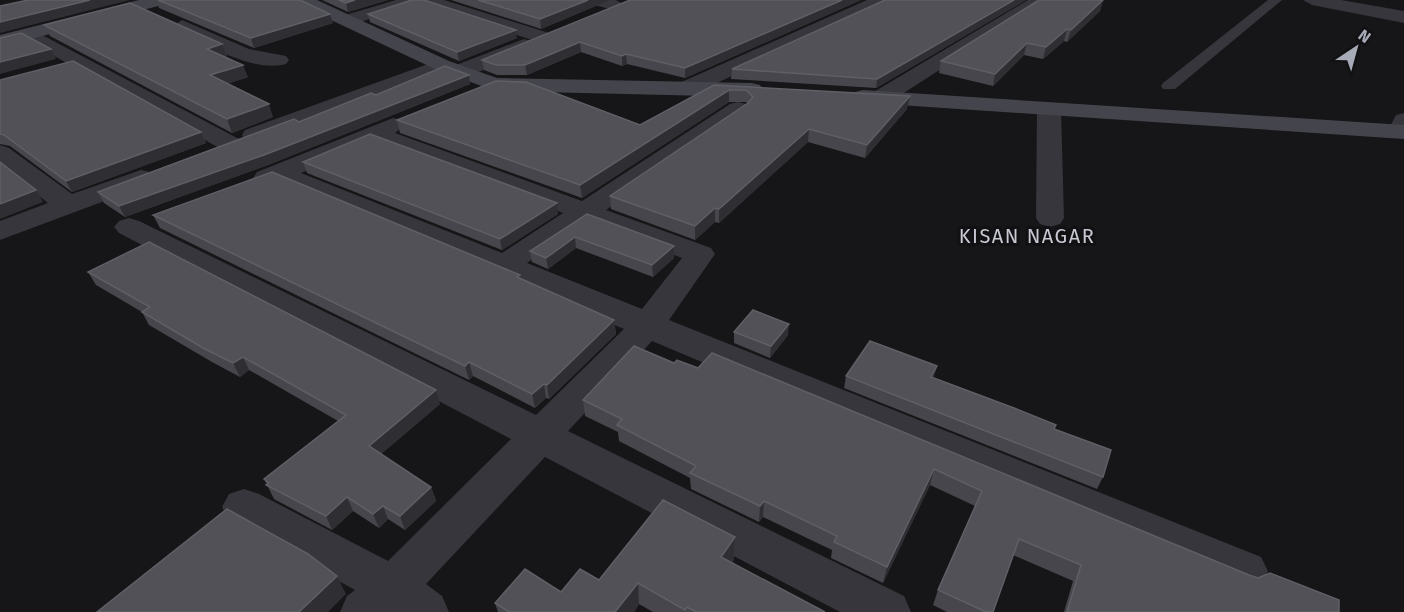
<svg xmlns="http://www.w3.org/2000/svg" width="1404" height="612" font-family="'Fira Sans',sans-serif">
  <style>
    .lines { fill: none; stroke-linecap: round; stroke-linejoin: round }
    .lane { fill: #37363c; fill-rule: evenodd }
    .street { fill: #37363c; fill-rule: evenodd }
    .secondary { fill: #44454c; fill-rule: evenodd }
    .wall { fill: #47464c }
    .shaded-wall { fill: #2f2e32 }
    .building { fill: #525158; stroke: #5f5f66; stroke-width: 1.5 }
    .labels { text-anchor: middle; stroke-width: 6; stroke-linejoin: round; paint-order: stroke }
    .quarter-label { font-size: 20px; letter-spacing: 1.5px; fill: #c8c9d3; stroke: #111012 }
  </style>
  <rect width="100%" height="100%" fill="#161517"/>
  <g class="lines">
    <polygon class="lane" points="1268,0 1282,0 1175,89 1163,89 1161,86 1163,83"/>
    <g class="street">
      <polygon points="396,0 444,0 549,33 552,37 549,41 535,41 419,2 349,26 340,20 342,16"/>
      <polygon points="588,0 616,0 626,6 617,11 591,4"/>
      <polygon points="867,0 891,0 888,4 693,94 677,94 674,89 677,84"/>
      <polygon points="1028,0 1049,0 888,103 872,103 869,98 872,93"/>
      <polygon points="1303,0 1341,0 1404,11 1404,23 1312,5"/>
      <path d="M182,20L249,49L286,56L289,60L286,64C253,73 205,44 175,30L173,26Z"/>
      <polygon points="29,28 239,139 242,144 239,149 230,151 221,149 22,38 19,34"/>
      <polygon points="524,39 531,41 534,45 531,49 467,77 451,77 448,72 451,67"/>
      <polygon points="442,59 449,61 452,65 449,69 263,140 254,142 245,140 242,135 245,130"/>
      <path d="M738,102L746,104L750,109L746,114L606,210L711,248L715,254L669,320L1261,557L1268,571L1261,585L1245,591L1229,585L652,341L568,431L904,596L911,612H840L545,457L426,584L442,596L449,612H340L347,596L355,590L229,520L222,507L229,494L244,489L259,494L388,561L511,439L119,233L114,227L119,221L129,218L139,221L536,415L624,329L278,183L266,186L257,184L253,178L257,172L393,118L401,120L405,125L395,133L582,201L730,104ZM374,142L563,213L502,253L301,173ZM588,222L682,258L642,309L527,263Z"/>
      <polygon points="1049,103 1057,105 1061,110 1064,218 1060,224 1050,227 1040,224 1036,218 1037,110 1041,105"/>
      <polygon points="1404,113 1404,138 1390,137 1387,132 1396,115"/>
      <polygon points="0,145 9,148 72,194 141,170 150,172 154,178 150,184 0,240 0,221 48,203 0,165"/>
    </g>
    <g class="secondary">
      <polygon points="139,0 169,0 166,4 0,47 0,35"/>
      <polygon points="294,0 317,0 449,61 497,78 752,83 760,85 763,90 760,95 752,97 495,91 435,69 297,4"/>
      <polygon points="863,90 1404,125 1404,139 855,102 852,97 855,92"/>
    </g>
  </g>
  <g class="wall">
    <polygon points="156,0 300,0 333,23 254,48 159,8"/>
    <polygon points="322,0 388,0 348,12"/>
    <polygon points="451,0 610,0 541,29"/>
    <polygon points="630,0 861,0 685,78 627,64 622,66 581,52 527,75 497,75 484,70 482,60"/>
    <polygon points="885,0 1026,0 876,88 731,79 732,69"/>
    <polygon points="1103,0 1100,11 1067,42 1064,41 1043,59 1024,55 993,86 939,73 941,61"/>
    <polygon points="368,14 517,38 459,61 370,22"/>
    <polygon points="44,25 222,44 227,56 225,57 248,77 227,84 273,117 232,133 50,36"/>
    <polygon points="469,75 470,84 268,165 125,217 104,203 98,192 376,95"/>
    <polygon points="0,80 201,132 206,143 72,192 10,146 0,144"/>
    <polygon points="714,85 907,109 865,158 808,142 719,223 715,222 695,240 611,209 610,196 748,104 746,102 729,102 582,198 400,133 397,120 640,125"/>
    <polygon points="303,162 558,214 502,250 307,173"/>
    <polygon points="587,214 674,258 653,277 576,248 548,269 532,262 530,251"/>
    <polygon points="153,215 520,279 614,320 616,334 549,399 546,398 535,408 473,376 469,380 160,228"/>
    <polygon points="88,272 440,404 381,454 431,487 436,501 405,530 388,519 379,528 353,511 332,530 274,499 264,479 338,421 249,370 240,377 212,362 149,325 142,312 96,285"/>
    <polygon points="734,332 788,335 770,358 734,343"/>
    <polygon points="674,363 698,368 1339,612 1064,612 1073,581 1013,555 993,612 947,612 933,605 938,590 975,506 930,485 883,583 831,558 832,550 763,517 759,522 691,489 690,478 619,441 618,432 585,416 583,400"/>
    <polygon points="846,376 934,378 1054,429 1103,477 1097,489 844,388"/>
    <polygon points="735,537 734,559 732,563 825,612 653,612 639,604 634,612 498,612 495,603 561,592"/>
  </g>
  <g class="shaded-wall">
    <polygon points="90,0 130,0 0,33 0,22"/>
    <polygon points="355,0 388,0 348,12 346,3"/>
    <polygon points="588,0 610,0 541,29 540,19"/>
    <polygon points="842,0 861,0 685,78 685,68"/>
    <polygon points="1014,0 1026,0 876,88 877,79"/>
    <polygon points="1103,0 1100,11 1067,42 1071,30"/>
    <polygon points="330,14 333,23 254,48 251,38"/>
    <polygon points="1067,29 1064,41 1043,59 1046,47"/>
    <polygon points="516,30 517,38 459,61 457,52"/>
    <polygon points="580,42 581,52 527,75 525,65"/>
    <polygon points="1027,43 1024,55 993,86 995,74"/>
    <polygon points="222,44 227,56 212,61 207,49"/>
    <polygon points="51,49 56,59 0,74 0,62"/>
    <polygon points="626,54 627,64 622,66 622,56"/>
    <polygon points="243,65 248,77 215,88 210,75"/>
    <polygon points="469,75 470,84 268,165 125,217 119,206"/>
    <polygon points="729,90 729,102 582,198 580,185"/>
    <polygon points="910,96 907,109 865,158 867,145"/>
    <polygon points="269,104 273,117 232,133 227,119"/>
    <polygon points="809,129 808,142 719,223 719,209"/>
    <polygon points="201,132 206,143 72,192 66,181"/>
    <polygon points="36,190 43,202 0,219 0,204"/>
    <polygon points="557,203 558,214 502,250 500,239"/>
    <polygon points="715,208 715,222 695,240 695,226"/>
    <polygon points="575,237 576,248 548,269 546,258"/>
    <polygon points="674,246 674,258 653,277 652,265"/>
    <polygon points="614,320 616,334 549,399 547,385"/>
    <polygon points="789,324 788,335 770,358 771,346"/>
    <polygon points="243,357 249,370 240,377 233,363"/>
    <polygon points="469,362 473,376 469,380 465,366"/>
    <polygon points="937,366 934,378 931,377"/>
    <polygon points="544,384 546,398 535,408 532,394"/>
    <polygon points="436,390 440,404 374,460 369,446"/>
    <polygon points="934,469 930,485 883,583 887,567"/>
    <polygon points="431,487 436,501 405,530 400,516"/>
    <polygon points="347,497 353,511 332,530 326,516"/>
    <polygon points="764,501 763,517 759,522 760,506"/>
    <polygon points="383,506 388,519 379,528 373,514"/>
    <polygon points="735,537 734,559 721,579 721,557"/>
    <polygon points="337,576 346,594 328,612 299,612"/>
    <polygon points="638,583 639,604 634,612 615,612"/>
  </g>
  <g class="building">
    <polygon points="28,0 90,0 0,22 0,6"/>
    <polygon points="158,0 300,0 330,14 251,38"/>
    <polygon points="339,0 355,0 346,3"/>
    <polygon points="412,0 424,0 516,30 457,52 368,14"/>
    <polygon points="478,0 588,0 540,19"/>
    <polygon points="630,0 842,0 685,68 626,54 622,56 580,42 525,65 496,65 482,60"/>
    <polygon points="885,0 1014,0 877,79 732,69"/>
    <polygon points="1039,0 1103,0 1071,30 1067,29 1046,47 1027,43 995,74 941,61"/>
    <polygon points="130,3 222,44 207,49 243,65 210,75 269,104 227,119 44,25"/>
    <polygon points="21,33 51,49 0,62 0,38"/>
    <polygon points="73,61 201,132 66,181 4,135 0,134 0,80"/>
    <polygon points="445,66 469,75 264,155 119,206 98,192 294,119 299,122 371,93 376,95"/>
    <polygon points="496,81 526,82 640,125 714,85 910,96 867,145 809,129 719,209 715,208 695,226 610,196 748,103 753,97 746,90 729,90 580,185 397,120"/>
    <polygon points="370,134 557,203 500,239 303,162"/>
    <polygon points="0,162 36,190 0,204"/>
    <polygon points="272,172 520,275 517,277 614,320 547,385 544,384 532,394 469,362 465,366 153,215"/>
    <polygon points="587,214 674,246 652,265 575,237 546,258 530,251"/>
    <polygon points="149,242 436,390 369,446 431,487 400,516 383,506 373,514 347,497 326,516 266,485 269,483 264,479 346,415 243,357 233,363 205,349 142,312 150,307 88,272"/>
    <polygon points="753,310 789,324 771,346 734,332"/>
    <polygon points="870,341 937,366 931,377 1014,408 1056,425 1054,429 1111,450 1103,477 846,376"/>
    <polygon points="634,346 674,363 677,360 698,368 712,353 1249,575 1258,578 1270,573 1339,600 1339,612 1067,612 1081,565 1019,539 993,612 986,612 938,590 982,491 934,469 887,567 834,542 837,536 764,501 760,506 690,473 696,466 617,425 622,419 583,400"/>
    <polygon points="663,500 735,537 721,557 825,612 696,612 687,607 685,610 638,583 615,612 509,612 495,603 525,569 561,592 580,569 599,580"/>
    <polygon points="227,509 308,554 337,576 299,612 97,612"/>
  </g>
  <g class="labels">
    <g class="quarter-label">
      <text x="1027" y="243">KISAN NAGAR</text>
    </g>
  </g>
  <g transform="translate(1356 48) rotate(36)" stroke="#111012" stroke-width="4.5" paint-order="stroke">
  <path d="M0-4.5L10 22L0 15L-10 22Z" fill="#a7aab7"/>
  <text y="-9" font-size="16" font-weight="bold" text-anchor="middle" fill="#a7aab7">N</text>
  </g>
</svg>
